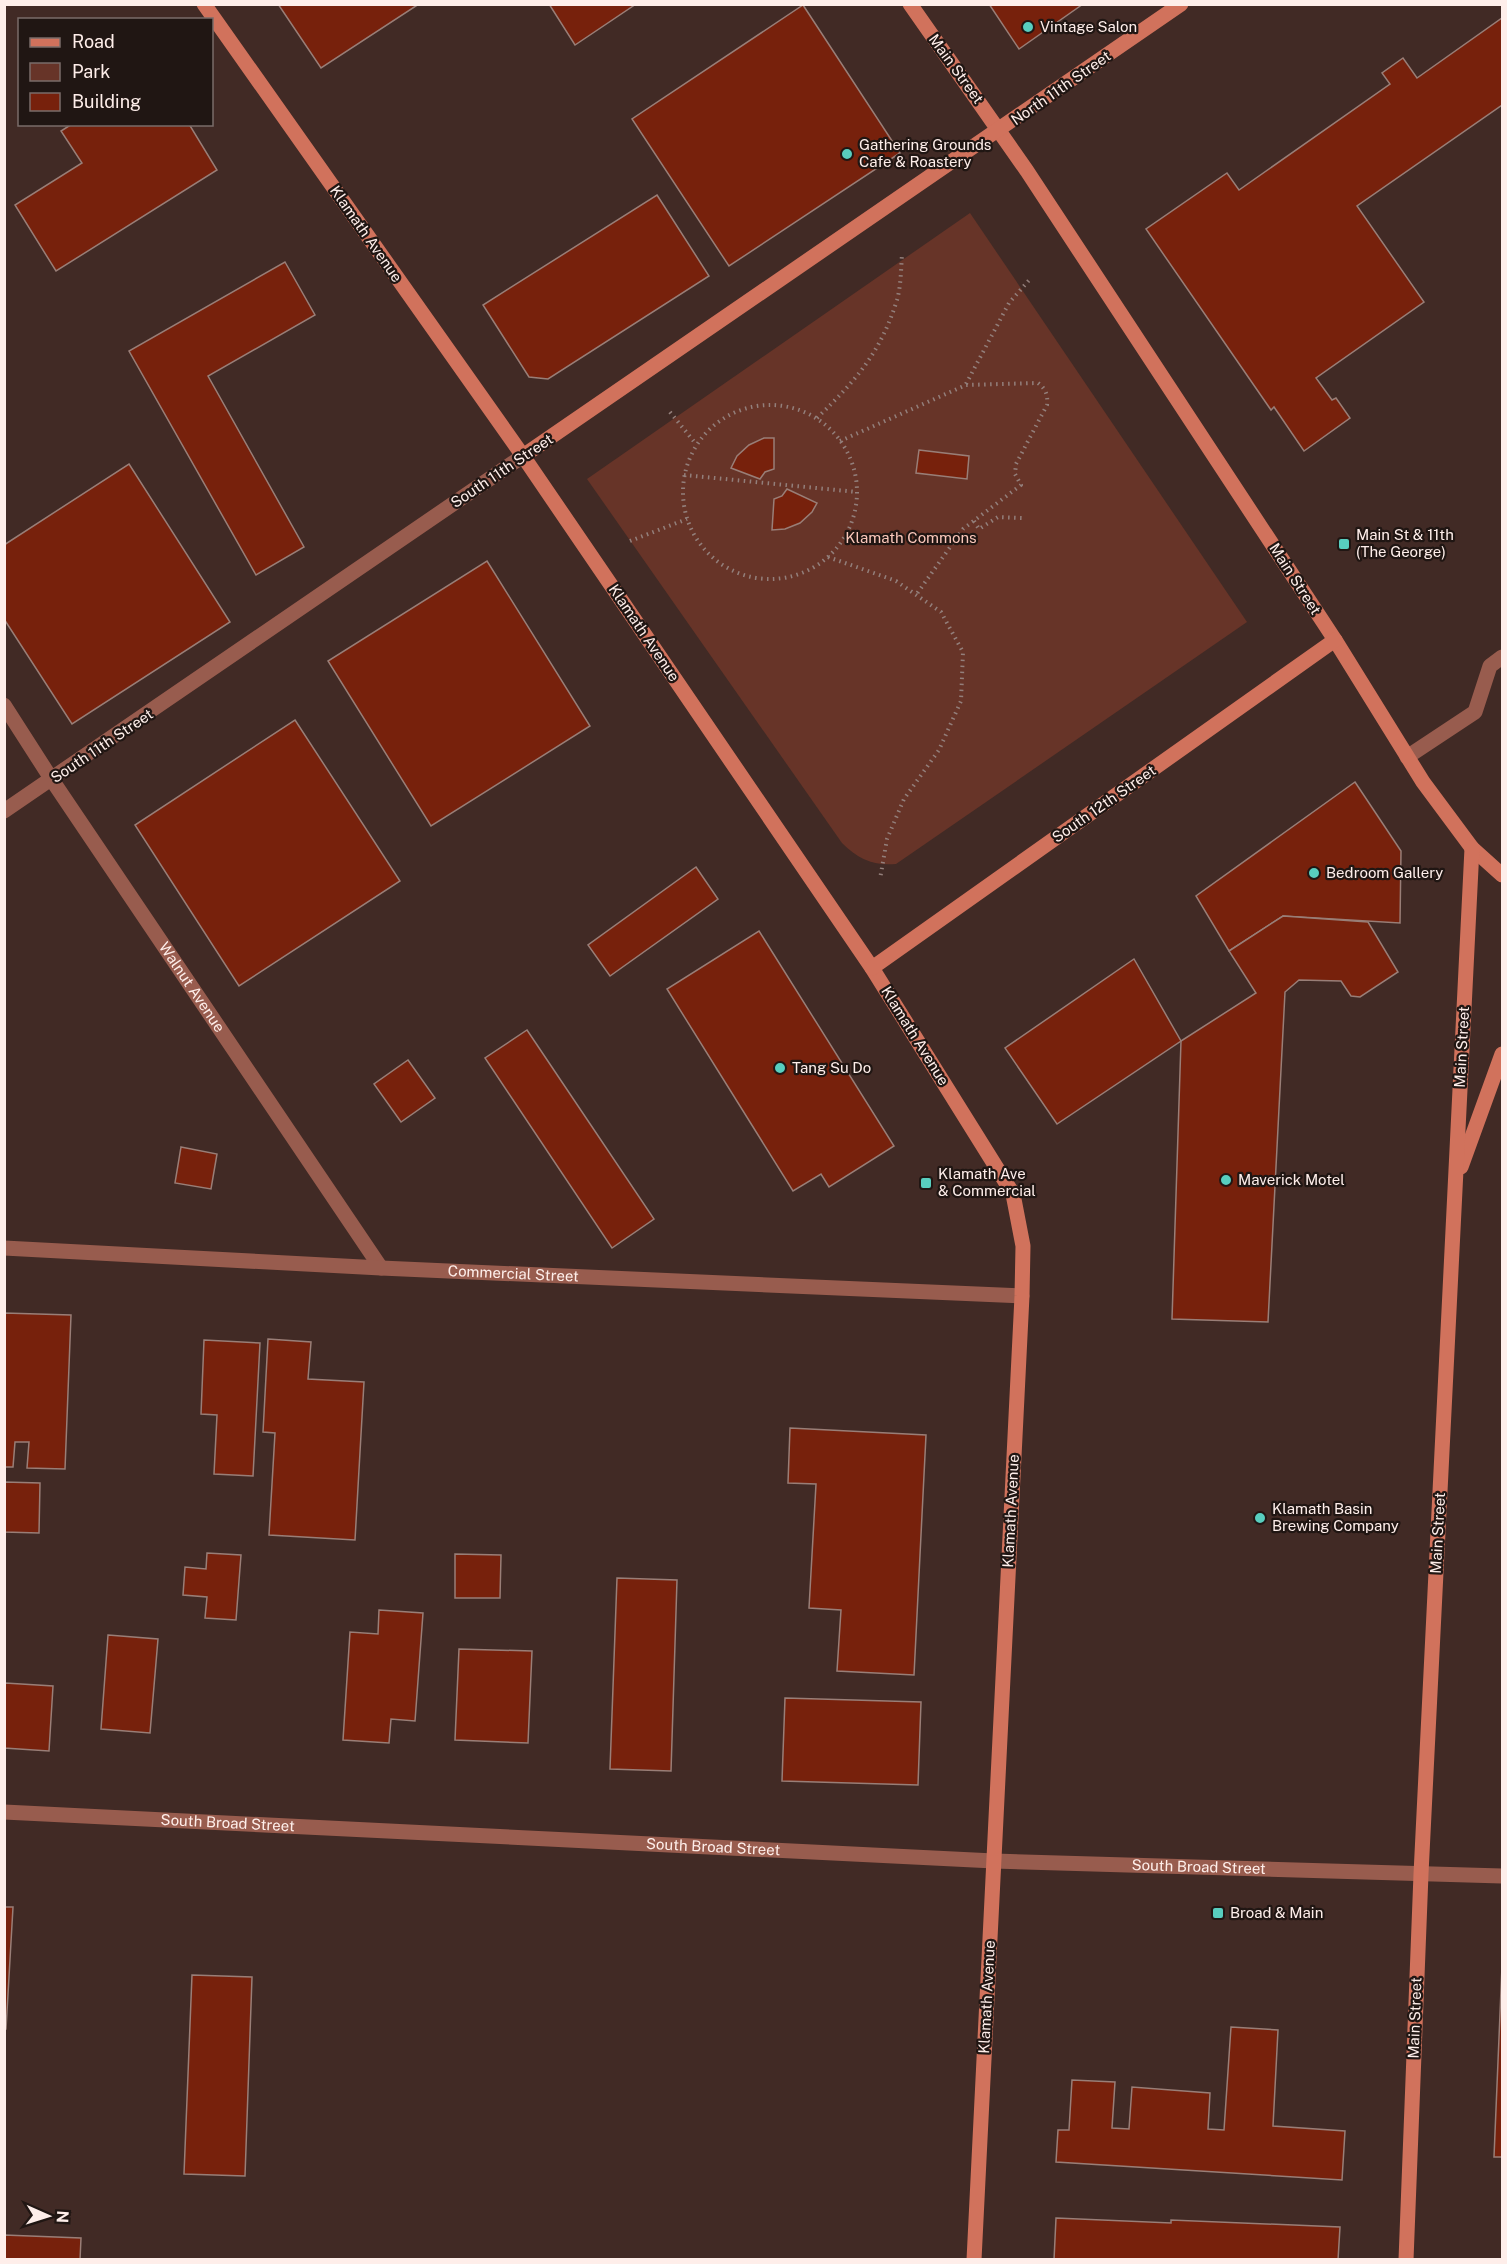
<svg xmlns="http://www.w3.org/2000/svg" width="1507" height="2264" font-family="'Public Sans',sans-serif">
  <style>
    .green { fill: #673428 }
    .building { fill: #77210c; stroke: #997e77; stroke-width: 1.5 }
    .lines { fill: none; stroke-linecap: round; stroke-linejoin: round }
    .path { stroke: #937f7b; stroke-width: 4; stroke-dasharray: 1.5 4.5; stroke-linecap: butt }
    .lane { stroke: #985c4e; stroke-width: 15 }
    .street { stroke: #985c4e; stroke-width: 15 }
    .secondary { stroke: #d1725c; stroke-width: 15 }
    .poi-dot { fill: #58cebf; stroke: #201613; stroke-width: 2 }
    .labels { text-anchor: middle; stroke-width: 4.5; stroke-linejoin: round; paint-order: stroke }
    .poi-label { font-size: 15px; fill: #feeeea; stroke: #201613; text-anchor: start }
    .street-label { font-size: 15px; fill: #feeeea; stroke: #201613 }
    .park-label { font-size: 15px; fill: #fbc8bb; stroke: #201613 }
  </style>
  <rect width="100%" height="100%" fill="#412a25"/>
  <path class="green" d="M970,213L1247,622L896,864C873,866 858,859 842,843L587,479Z"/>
  <g class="building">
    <polygon points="278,4 419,4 321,68"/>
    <polygon points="549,4 636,4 575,45"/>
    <polygon points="989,4 1083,4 1019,49"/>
    <polygon points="803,5 900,153 729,266 632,119"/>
    <polygon points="1502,18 1502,105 1357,206 1424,302 1316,378 1332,400 1336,398 1350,418 1304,451 1274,407 1271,410 1146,229 1227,173 1239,190 1390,84 1382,73 1403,58 1417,78"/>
    <polygon points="72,124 189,124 217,170 56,271 15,205 82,163 61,131"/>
    <polygon points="657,195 709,276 548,379 529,377 483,305"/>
    <polygon points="285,262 315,315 208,376 304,547 256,575 129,351"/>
    <polygon points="764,438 774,438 774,469 765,472 760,479 731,468 737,456 749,445"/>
    <polygon points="919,450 969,456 967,479 916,473"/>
    <polygon points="129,464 230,622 72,724 4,619 4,545"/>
    <polygon points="787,489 817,503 812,512 800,523 785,529 772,530 774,499 782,496"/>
    <polygon points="487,561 590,726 431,826 328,661"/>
    <polygon points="295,720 400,881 239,986 135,825"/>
    <polygon points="1355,782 1401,851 1400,923 1283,916 1229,951 1196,896"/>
    <polygon points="696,867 718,899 610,976 588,945"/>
    <polygon points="1283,916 1368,922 1398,972 1360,997 1351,996 1341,981 1299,980 1285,992 1268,1322 1172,1319 1181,1041 1256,993 1229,951"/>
    <polygon points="759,931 894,1146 829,1187 821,1174 793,1191 667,989"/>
    <polygon points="1134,959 1181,1041 1057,1124 1005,1048"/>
    <polygon points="527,1030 654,1219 612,1248 485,1058"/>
    <polygon points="408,1060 435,1098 401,1122 374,1084"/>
    <polygon points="181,1147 217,1154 211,1189 175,1183"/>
    <polygon points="4,1313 71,1315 65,1469 27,1468 29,1442 15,1442 13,1467 4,1467"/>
    <polygon points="268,1339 311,1342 308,1379 364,1382 355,1540 269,1535 275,1433 263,1432"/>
    <polygon points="204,1340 260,1343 253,1476 214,1474 217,1415 201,1414"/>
    <polygon points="790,1428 926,1435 914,1675 837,1671 841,1610 809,1608 816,1484 788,1483"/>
    <polygon points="4,1482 40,1483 39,1533 4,1532"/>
    <polygon points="207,1553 241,1555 236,1620 205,1618 207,1597 183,1595 185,1567 206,1569"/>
    <polygon points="455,1554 501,1555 500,1598 455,1598"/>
    <polygon points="617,1578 677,1580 671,1771 610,1769"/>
    <polygon points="379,1610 423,1613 415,1721 391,1719 389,1743 343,1740 350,1632 378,1634"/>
    <polygon points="108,1635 158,1639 150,1733 101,1729"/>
    <polygon points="459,1649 532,1651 528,1743 455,1740"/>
    <polygon points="5,1683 53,1686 49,1751 4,1748"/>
    <polygon points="785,1698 921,1702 918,1785 782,1781"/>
    <polygon points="4,1907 13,1907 6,2029 4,2029"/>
    <polygon points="1502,1966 1502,2157 1494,2157"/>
    <polygon points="192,1975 252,1977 245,2176 184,2174"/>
    <polygon points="1231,2027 1278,2030 1273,2126 1345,2131 1342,2180 1056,2162 1058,2130 1069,2130 1072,2080 1115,2082 1112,2128 1129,2129 1132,2087 1210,2093 1208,2129 1224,2130"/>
    <polygon points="1056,2218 1171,2223 1171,2220 1340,2227 1338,2260 1054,2260"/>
    <polygon points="4,2235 81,2238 80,2260 4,2260"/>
  </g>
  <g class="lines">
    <g class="path">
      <polyline points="966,384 1009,303 1031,278"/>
      <circle cx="770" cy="492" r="87"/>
      <polyline points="670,412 696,444"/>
      <path d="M817,418C856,380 880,354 897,300C901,286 901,269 902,254"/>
      <path d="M840,441L966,385L1038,383C1046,389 1048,395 1047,405L1016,464L1015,474L1021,485L963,529L916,595"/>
      <polyline points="684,475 857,492"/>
      <polyline points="974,521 979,529 998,517 1023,518"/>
      <polyline points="630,541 687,519"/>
      <polyline points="828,557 896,581 941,612 963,652 961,701 939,750 904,799 887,839 880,879"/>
    </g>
    <polyline class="lane" points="1407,757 1475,712 1490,666 1502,657"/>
    <g class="street">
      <path id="s1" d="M4,705L52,780L381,1268"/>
      <polyline points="4,811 523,456"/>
      <path id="s2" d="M4,1248L381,1268L1022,1296"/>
      <path id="s3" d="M4,1812L994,1861L1502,1876"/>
    </g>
    <g class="secondary">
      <polyline points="204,4 523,456 872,968 1013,1194 1023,1246 1022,1296 974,2260"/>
      <polyline points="910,4 1027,171 1335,640 1423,782 1472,848 1502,875"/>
      <polyline points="523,456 1181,4"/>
      <polyline points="872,968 1335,640"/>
      <polyline points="1461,1167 1502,1054"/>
      <polyline points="1406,2260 1421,1874 1472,848"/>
    </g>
  </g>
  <g class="poi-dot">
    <circle cx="1028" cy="27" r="6"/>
    <circle cx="847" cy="154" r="6"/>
    <rect x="1338" y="538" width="12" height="12" rx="3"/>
    <circle cx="1314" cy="873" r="6"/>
    <circle cx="780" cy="1068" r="6"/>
    <circle cx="1226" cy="1180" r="6"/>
    <rect x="920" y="1177" width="12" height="12" rx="3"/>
    <circle cx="1260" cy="1518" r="6"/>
    <rect x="1212" y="1907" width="12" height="12" rx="3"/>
  </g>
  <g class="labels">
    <g class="poi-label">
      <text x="1040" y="32">Vintage Salon</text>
      <text x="859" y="150">Gathering Grounds<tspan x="859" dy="17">Cafe &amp; Roastery</tspan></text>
      <text x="1356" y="540">Main St &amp; 11th<tspan x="1356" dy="17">(The George)</tspan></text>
      <text x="1326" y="878">Bedroom Gallery</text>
      <text x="792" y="1073">Tang Su Do</text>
      <text x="938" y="1179">Klamath Ave<tspan x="938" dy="17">&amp; Commercial</tspan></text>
      <text x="1238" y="1185">Maverick Motel</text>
      <text x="1272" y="1514">Klamath Basin<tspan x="1272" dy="17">Brewing Company</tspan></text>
      <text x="1230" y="1918">Broad &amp; Main</text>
    </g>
    <g class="street-label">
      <text transform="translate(956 69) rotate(54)" y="5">Main Street</text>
      <text transform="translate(1061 88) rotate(-35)" y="5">North 11th Street</text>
      <text transform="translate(366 234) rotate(55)" y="5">Klamath Avenue</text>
      <text transform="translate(502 471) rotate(-34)" y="5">South 11th Street</text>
      <text transform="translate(1295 579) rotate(57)" y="5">Main Street</text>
      <text transform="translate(644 633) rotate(56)" y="5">Klamath Avenue</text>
      <text transform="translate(102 746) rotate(-34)" y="5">South 11th Street</text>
      <text transform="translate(1104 804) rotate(-35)" y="5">South 12th Street</text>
      <text dy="5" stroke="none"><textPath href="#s1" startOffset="339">Walnut Avenue</textPath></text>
      <text transform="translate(915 1036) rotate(58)" y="5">Klamath Avenue</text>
      <text transform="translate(1462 1047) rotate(-87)" y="5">Main Street</text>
      <text dy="5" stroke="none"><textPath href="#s2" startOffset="510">Commercial Street</textPath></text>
      <text transform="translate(1011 1511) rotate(-87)" y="5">Klamath Avenue</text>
      <text transform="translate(1438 1533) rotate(-87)" y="5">Main Street</text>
      <text dy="5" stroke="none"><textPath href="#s3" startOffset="224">South Broad Street</textPath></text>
      <text dy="5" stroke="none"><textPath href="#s3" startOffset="710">South Broad Street</textPath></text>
      <text dy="5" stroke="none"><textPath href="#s3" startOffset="1196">South Broad Street</textPath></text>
      <text transform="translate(987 1997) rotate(-87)" y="5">Klamath Avenue</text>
      <text transform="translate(1415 2018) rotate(-88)" y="5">Main Street</text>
    </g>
    <g class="park-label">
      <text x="911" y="543">Klamath Commons</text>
    </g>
  </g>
  <rect width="1507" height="2264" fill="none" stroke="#feeeea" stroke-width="12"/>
  <rect x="18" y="18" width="195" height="108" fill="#201613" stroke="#796c69" stroke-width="1.5"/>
  <rect x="30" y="38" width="30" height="9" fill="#d1725c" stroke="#796c69" stroke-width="1.5"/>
  <text x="72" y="48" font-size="18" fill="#feeeea">Road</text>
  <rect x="30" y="63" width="30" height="18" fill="#673428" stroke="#796c69" stroke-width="1.5"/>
  <text x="72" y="78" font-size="18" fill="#feeeea">Park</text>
  <rect x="30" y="93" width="30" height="18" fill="#77210c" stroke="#796c69" stroke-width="1.5"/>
  <text x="72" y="108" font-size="18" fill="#feeeea">Building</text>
  <g transform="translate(48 2216) rotate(93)" stroke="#201613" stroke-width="4.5" paint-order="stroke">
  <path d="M0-4.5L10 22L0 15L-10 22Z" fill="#feeeea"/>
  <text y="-9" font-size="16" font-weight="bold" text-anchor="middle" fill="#feeeea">N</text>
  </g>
</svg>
